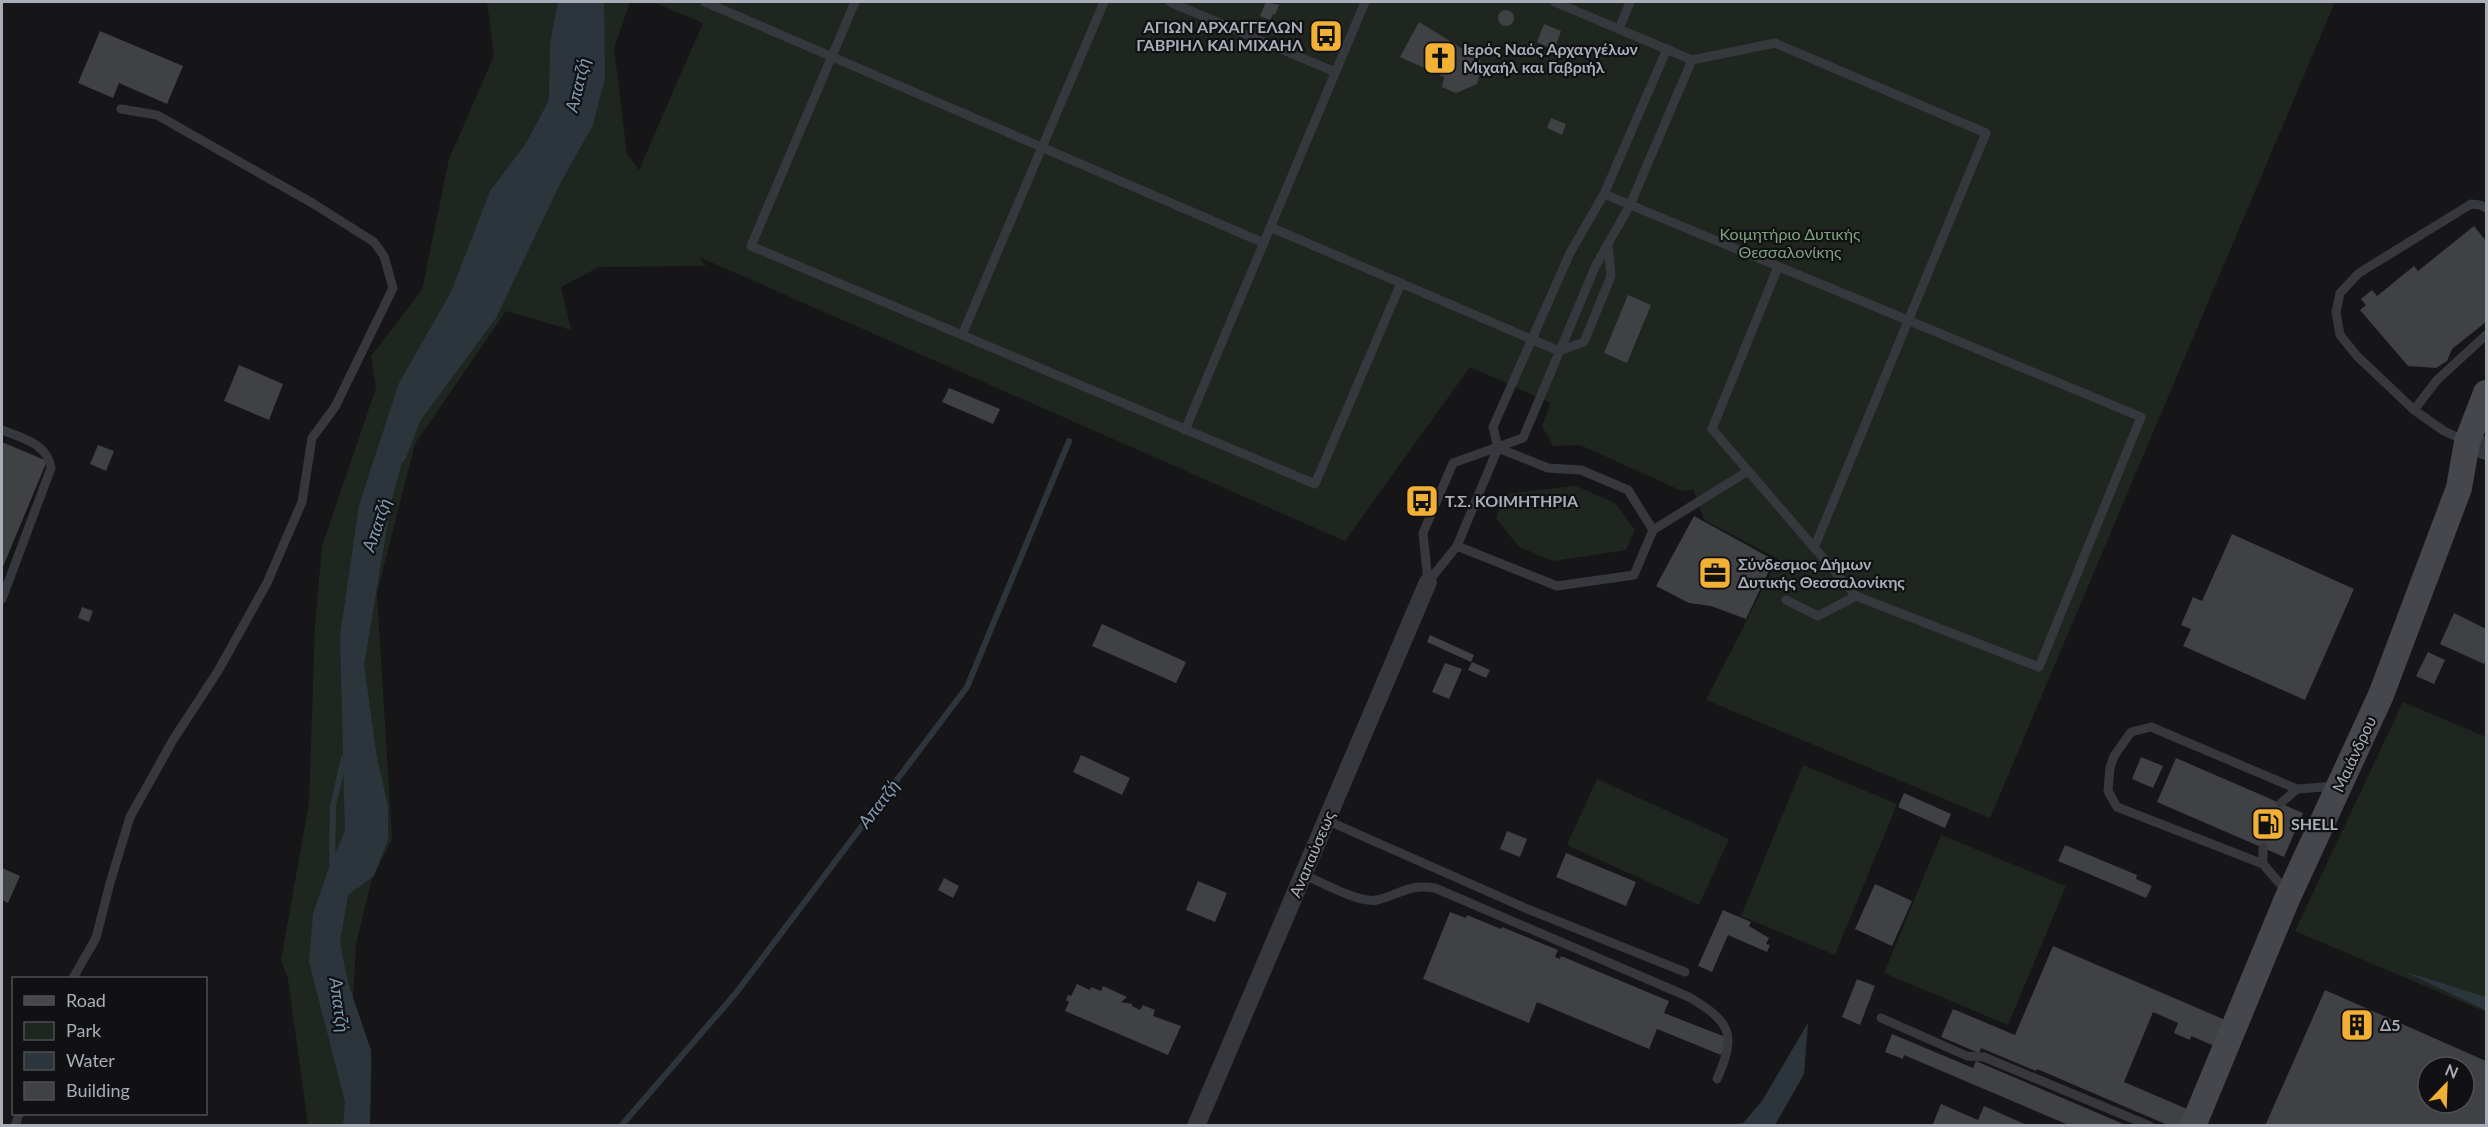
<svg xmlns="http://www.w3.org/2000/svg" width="2488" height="1127" font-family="Lato,sans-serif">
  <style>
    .green { fill: #1e261f }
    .water { fill: #2c353c }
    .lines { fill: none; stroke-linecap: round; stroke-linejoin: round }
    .stream { stroke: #2c353c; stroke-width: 6 }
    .building { fill: #404145; fill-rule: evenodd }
    .service { stroke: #37383d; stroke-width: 9 }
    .minor { stroke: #37383d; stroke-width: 18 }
    .tertiary { stroke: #37383d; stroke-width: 22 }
    .secondary { stroke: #45474d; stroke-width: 26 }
    .labels { text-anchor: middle; stroke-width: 4.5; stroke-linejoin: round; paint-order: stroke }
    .poi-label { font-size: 16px; font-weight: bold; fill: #a8adb8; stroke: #111113; text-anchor: start }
    .park-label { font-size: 16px; fill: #7fa381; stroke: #111113 }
    .street-label { font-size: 16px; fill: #a8adb8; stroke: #111113 }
    .water-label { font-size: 18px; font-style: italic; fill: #7f9bb3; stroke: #111113 }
  </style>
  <rect width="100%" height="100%" fill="#161618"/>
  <g class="green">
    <polygon points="487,2 630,2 614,48 627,154 639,170 703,23 653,2 2335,2 1990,818 1706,700 1778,559 1704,520 1693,489 1682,491 1580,445 1553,446 1542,426 1551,403 1470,367 1345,541 699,257 706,266 599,267 561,287 571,330 506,311 415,444 377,593 392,840 373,875 356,944 353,1003 372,1059 370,1125 308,1125 288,979 281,960 309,803 315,625 322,546 376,388 371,356 422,290 449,159 494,56"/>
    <polygon points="1576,486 1615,503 1635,530 1626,550 1553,561 1519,547 1496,518 1504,494"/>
    <polygon points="2403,702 2486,737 2486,1012 2295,931"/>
    <polygon points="1803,765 1897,804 1835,955 1741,916"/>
    <polygon points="1597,779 1729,839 1699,905 1567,845"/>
    <polygon points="1941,835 2066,886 2008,1025 1884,973"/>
  </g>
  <g class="water">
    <polygon points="558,2 604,2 605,78 593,125 560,184 496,318 409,436 391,503 364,665 377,758 388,806 388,840 374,876 348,895 340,942 348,983 371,1050 370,1125 343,1125 345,1102 309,962 313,914 327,873 345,831 340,636 359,505 399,383 451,292 490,191 525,145 549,100 550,43"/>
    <polygon points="2403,971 2486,997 2486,1010 2479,1007"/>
    <polygon points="1808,1023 1804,1074 1775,1125 1729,1125 1743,1123 1762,1101"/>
  </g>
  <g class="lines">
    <g class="stream">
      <polyline points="402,459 416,424"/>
      <polyline points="332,869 333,806 344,758"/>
      <polyline points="621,1126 736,993 967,687 1069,441"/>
    </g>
  </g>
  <g class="building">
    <polygon points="1266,2 1279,5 1275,15 1273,14 1270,20 1260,16"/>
    <circle cx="1506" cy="18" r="8"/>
    <polygon points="1419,22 1479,59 1482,65 1477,84 1456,93 1442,87 1444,77 1400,57"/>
    <polygon points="1544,24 1561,31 1554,50 1537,42"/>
    <polygon points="100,31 183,66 167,104 119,83 113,98 78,83"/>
    <polygon points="1551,118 1566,124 1562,135 1547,128"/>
    <polygon points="2474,226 2486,241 2486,322 2452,349 2447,361 2436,368 2408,366 2360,310 2366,305 2361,299 2372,290 2377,296 2414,266 2418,271"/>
    <polygon points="1628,295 1651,305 1627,363 1604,353"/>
    <polygon points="239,365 283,384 269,420 224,401"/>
    <polygon points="949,388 1000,409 993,424 942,402"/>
    <polygon points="2,442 47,461 2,569"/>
    <polygon points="98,445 114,451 106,471 90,464"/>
    <polygon points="1694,516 1774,560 1746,619 1711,606 1689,603 1656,586"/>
    <polygon points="2232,534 2354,589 2305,700 2183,646 2191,629 2181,625 2193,597 2202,601"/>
    <polygon points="82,607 93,611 89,622 78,618"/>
    <polygon points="2454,613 2486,629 2486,660 2484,664 2440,644"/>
    <polygon points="1102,624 1186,662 1176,683 1092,646"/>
    <polygon points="1430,635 1474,655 1471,662 1427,642"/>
    <polygon points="2428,652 2445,660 2434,684 2416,676"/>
    <polygon points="1472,662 1490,670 1486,678 1468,670"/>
    <polygon points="1445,663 1462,669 1449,699 1432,692"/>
    <polygon points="1081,755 1130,778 1122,795 1073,772"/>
    <polygon points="2141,757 2163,766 2153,788 2132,779"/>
    <polygon points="2176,758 2303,813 2284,857 2157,802"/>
    <polygon points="1904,793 1951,814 1945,828 1898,807"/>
    <polygon points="1507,831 1527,839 1520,857 1500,849"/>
    <polygon points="2065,845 2137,875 2136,879 2152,886 2146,898 2058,861"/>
    <polygon points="1566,853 1636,882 1626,906 1556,877"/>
    <polygon points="2,868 20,876 8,903 2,900"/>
    <polygon points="944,878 959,886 953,898 938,890"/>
    <polygon points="1198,881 1227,893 1215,922 1186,910"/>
    <polygon points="1875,884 1912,901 1892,946 1855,929"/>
    <polygon points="1723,910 1751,922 1749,926 1769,938 1766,944 1770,945 1767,952 1728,935 1712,972 1698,966"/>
    <polygon points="1450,912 1466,918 1467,915 1501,929 1502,927 1558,950 1555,957 1560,959 1561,956 1669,1001 1664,1013 1728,1038 1721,1055 1657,1029 1649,1049 1537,1002 1529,1023 1423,979"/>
    <polygon points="2053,946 2230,1022 2219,1048 2191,1036 2190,1040 2174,1033 2178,1023 2153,1012 2124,1082 2192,1111 2186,1126 2170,1126 2037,1069 2036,1071 1981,1048 1979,1053 1941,1037 1953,1009 2015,1035"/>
    <polygon points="1857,979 1875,986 1860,1025 1842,1017"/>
    <polygon points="1077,984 1090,990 1091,987 1101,991 1103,986 1127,997 1121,1002 1132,1004 1132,1006 1140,1010 1143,1005 1155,1010 1153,1016 1181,1026 1168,1055 1065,1011 1069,1002 1066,1000 1068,995 1071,996"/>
    <path d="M2325,990L2486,1061V1126H2265ZM2428,1067H2464V1103H2428Z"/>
    <polygon points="1892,1034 1973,1068 1976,1061 2128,1126 2071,1126 1904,1055 1903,1059 1885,1052"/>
    <polygon points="1941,1104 1978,1120 1984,1106 2029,1126 1932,1126"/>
  </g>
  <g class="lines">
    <g class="service">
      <polyline points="705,2 1264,243"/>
      <polyline points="855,2 751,246 1315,484 1401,283"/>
      <polyline points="1170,2 1335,72"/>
      <polyline points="1555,2 1692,60 1775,43 1986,133 1814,548"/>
      <polyline points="1619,29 1630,2"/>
      <path d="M1604,194C1783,268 1962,343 2141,417L2039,667L1856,596L1712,429L1778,267"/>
      <polyline points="1270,227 1559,351 1584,342 1611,276 1608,244"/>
      <polyline points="962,335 1104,2"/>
      <polyline points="2414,410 2437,380 2486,335"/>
      <path d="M2,430C22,438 47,443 51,468L2,599"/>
      <polyline points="1185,430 1365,2"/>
      <polyline points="2466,441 2444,431 2414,410 2357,356 2340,335 2336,312 2340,293 2359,273 2471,204 2480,205 2486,208"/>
      <polyline points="1653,530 1748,471"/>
      <polyline points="1457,546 1557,586 1634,575 1653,530 1628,490 1581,470 1548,468 1498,448"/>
      <polyline points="1428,582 1423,533 1453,463 1523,438 1596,265 1630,205 1692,60"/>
      <polyline points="1428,582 1457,546 1498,448 1493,427 1570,253 1604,194 1667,49"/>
      <polyline points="1786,600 1818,616 1856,596"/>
      <polyline points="2281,803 2297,789"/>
      <polyline points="1326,820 1525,908 1685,972"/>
      <polyline points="2263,864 2263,848"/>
      <path d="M1302,874C1320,881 1359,904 1377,900C1402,894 1406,884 1435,888L1689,997C1731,1022 1737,1034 1717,1079"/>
      <polyline points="2285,894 2281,885 2263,864 2117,807 2108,791 2110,768 2114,756 2131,732 2151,727 2297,789 2337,786"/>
      <polyline points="73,978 96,938 110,883 130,817 173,740 218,671 267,583 302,502 312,438 335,407 393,288 384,256 374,242 314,204 157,115 121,109"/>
      <polyline points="1881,1018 1967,1056 1984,1057 2150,1126"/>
      <polyline points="15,1126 19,1114"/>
    </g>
    <polyline class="minor" points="1196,1126 1428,582"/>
    <polyline class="tertiary" points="2467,442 2486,449"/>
    <polyline class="secondary" points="2193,1126 2287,899 2381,695 2459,488 2467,442 2486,393"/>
  </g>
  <defs>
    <g id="bus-square" transform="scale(1.725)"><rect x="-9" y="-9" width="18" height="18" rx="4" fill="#f2b134" stroke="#111113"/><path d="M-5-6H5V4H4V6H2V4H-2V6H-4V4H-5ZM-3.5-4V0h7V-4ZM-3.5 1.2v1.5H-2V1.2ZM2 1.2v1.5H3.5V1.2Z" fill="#111"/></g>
    <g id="church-square" transform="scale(1.725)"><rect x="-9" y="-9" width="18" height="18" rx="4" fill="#f2b134" stroke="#111113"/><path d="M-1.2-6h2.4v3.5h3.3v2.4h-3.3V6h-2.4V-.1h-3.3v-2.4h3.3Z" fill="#111"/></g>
    <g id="office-square" transform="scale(1.725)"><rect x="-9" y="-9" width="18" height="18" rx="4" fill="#f2b134" stroke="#111113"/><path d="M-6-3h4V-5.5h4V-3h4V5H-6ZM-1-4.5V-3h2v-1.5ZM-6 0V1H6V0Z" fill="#111"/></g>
    <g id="fuel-square" transform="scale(1.725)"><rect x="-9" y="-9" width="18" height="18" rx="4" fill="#f2b134" stroke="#111113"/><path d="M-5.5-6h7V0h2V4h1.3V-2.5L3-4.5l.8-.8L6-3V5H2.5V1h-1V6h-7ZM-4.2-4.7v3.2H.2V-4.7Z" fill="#111"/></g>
    <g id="building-square" transform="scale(1.725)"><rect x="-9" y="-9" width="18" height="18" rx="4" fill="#f2b134" stroke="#111113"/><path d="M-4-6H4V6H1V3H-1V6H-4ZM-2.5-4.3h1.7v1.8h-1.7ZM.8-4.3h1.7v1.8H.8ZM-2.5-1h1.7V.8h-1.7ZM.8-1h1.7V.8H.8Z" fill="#111"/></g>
  </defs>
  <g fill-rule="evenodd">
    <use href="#bus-square" x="1326" y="36"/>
    <use href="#church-square" x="1440" y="58"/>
    <use href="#bus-square" x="1422" y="501"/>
    <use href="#office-square" x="1715" y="573"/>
    <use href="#fuel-square" x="2268" y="824"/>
    <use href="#building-square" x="2357" y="1025"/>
  </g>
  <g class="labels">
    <g class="poi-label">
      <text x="1303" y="33" text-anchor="end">ΑΓΙΩΝ ΑΡΧΑΓΓΕΛΩΝ<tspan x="1303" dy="18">ΓΑΒΡΙΗΛ ΚΑΙ ΜΙΧΑΗΛ</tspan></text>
      <text x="1463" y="55">Ιερός Ναός Αρχαγγέλων<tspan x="1463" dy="18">Μιχαήλ και Γαβριήλ</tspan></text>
      <text x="1445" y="507">Τ.Σ. ΚΟΙΜΗΤΗΡΙΑ</text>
      <text x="1738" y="570">Σύνδεσμος Δήμων<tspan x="1738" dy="18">Δυτικής Θεσσαλονίκης</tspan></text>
      <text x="2291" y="830">SHELL</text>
      <text x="2380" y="1031">Δ5</text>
    </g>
    <g class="park-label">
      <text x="1790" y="240">Κοιμητήριο Δυτικής<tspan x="1790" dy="18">Θεσσαλονίκης</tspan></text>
    </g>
    <g class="street-label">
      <text transform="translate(2354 754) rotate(-65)" y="6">Μαιάνδρου</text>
      <text transform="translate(1312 854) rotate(-67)" y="6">Αναπαύσεως</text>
    </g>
    <g class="water-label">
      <text transform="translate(578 85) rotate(-76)" y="6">Απατζή</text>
      <text transform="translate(377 525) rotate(-71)" y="6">Απατζή</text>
      <text transform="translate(879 804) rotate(-53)" y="6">Απατζή</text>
      <text transform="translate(339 1005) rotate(82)" y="6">Απατζή</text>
    </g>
  </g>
  <rect width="2488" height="1127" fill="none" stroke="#a8adb8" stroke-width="6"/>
  <rect x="12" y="977" width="195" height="138" fill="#111113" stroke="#4d4f55" stroke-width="1.5"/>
  <rect x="24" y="996" width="30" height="9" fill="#45474d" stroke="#4d4f55" stroke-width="1.5"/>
  <text x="66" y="1007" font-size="18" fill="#a8adb8">Road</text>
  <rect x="24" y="1022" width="30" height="18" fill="#1e261f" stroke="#4d4f55" stroke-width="1.5"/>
  <text x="66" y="1037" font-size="18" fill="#a8adb8">Park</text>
  <rect x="24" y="1052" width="30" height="18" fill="#2c353c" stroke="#4d4f55" stroke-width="1.5"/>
  <text x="66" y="1067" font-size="18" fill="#a8adb8">Water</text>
  <rect x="24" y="1082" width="30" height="18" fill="#404145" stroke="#4d4f55" stroke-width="1.5"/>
  <text x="66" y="1097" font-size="18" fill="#a8adb8">Building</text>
  <g transform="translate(2446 1085) rotate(23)"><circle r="28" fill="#111113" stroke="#4d4f55" stroke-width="1.5"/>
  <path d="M0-4.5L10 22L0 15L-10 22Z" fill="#f2b134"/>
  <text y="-9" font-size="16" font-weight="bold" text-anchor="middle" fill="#a8adb8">N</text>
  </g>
</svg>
